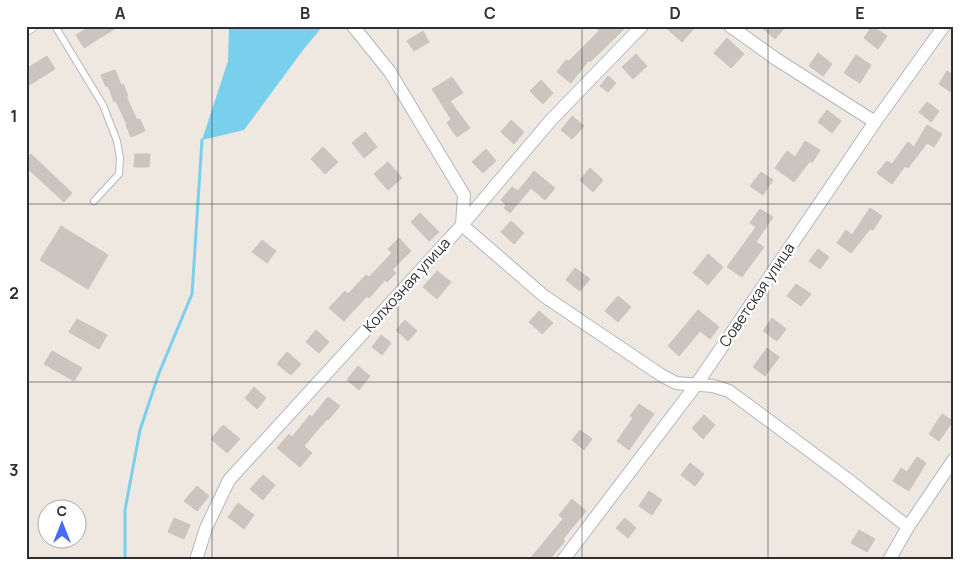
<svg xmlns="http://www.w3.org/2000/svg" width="980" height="586" font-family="Manrope,sans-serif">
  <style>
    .water { fill: #78d0ec }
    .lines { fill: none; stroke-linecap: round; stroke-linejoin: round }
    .stream { stroke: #78d0ec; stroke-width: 3 }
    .building { fill: #cac6bf; stroke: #cac4ba }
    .lane-casing { stroke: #b4b7c0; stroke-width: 8 }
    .street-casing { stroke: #b4b7c0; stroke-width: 14 }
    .lane { stroke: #fff; stroke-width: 6 }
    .street { stroke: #fff; stroke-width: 12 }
    .grid { fill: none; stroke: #2e2e2e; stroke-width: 1; stroke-opacity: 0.55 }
    .labels { text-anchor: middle; stroke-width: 5; stroke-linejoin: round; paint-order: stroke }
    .street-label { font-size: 15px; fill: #2e2e2e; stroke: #fff }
    .neatline { fill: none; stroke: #2e2e2e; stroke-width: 2 }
    .grid-label { font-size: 16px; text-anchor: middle; font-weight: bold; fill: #2e2e2e }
  </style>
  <rect width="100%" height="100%" fill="#eee8e1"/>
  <polygon class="water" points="229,26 323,26 303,50 244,130 202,140 228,61"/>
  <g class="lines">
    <polyline class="stream" points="125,560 125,510 140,430 159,373 192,294 202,140"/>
  </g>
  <g class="building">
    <polygon points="91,26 119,26 84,48 76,35"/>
    <polygon points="595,26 627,26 590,62 589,60 571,83 557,72 566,60 569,61 599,31"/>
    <polygon points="664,26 696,26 682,42"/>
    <polygon points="760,26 786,26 775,39"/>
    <polygon points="872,26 887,36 878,49 864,38"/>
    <polygon points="423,31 429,42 414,51 407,41"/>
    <polygon points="727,38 744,54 731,68 714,53"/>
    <polygon points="818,53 832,64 823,76 809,66"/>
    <polygon points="636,54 647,66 633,79 622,67"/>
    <polygon points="856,55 871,65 860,83 844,73"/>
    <polygon points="47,56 55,69 26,87 26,69"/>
    <polygon points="115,70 121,85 123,84 128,96 126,96 137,120 140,119 145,131 131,137 126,125 127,125 116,101 114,102 108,86 106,87 101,75"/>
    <polygon points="947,71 954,75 954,94 939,84"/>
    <polygon points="608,76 616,83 608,92 600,86"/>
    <polygon points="452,77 463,93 450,101 470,128 457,137 447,123 451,119 432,89"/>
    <polygon points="541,80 553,93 543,104 530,91"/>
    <polygon points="927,102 939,111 931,122 919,112"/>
    <polygon points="827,110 841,121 832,133 818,122"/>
    <polygon points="572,116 584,126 572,139 561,130"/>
    <polygon points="511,120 524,132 514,144 501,132"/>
    <polygon points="927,125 942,134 934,147 927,143 908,168 905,166 892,184 877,173 887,161 892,164 908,142 914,147"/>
    <polygon points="365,132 377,147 364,158 352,143"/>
    <polygon points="805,141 820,150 812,163 810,161 794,182 775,168 787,151 795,157"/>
    <polygon points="323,147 338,162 325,174 311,159"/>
    <polygon points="486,149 496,161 483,173 472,162"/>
    <polygon points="31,154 72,193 64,202 26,167 26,159"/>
    <polygon points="135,154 150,154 149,167 134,167"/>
    <polygon points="388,162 402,178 388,190 374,174"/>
    <polygon points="590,168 603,180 593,192 580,180"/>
    <polygon points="534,171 555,188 545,200 531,188 510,213 504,208 506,205 501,200 512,187 518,191"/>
    <polygon points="761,172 773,180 763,195 750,186"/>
    <polygon points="870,208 882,216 873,230 870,229 851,253 837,243 846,230 852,235"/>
    <polygon points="760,209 773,217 756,242 764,247 742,277 727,267 756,227 750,223"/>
    <polygon points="420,213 439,232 429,241 411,222"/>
    <polygon points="511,221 524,233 514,244 501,232"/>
    <polygon points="61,226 108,255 88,289 40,260"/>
    <polygon points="399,238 411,251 392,270 396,273 387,282 385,280 369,298 367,296 344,321 329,308 345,291 348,294 366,275 369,277 392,253 388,249"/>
    <polygon points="262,240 276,251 267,263 252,252"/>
    <polygon points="818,249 829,257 820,269 809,261"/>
    <polygon points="708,254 723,267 708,285 693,273"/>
    <polygon points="575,268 590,279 580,291 566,280"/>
    <polygon points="437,271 451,282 437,299 423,287"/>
    <polygon points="796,284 811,294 801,306 787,296"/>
    <polygon points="618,296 631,307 618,322 605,311"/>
    <polygon points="698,310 719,327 710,339 700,331 679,356 668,346"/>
    <polygon points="539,311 553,323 542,334 529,322"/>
    <polygon points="772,318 786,329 777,341 763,331"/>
    <polygon points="77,319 107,335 99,349 69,332"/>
    <polygon points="405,320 417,331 408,341 396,330"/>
    <polygon points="316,330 329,342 319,353 306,342"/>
    <polygon points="381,335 391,343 382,355 372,347"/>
    <polygon points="767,348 779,357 765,376 753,367"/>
    <polygon points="52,351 82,368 74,381 44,364"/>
    <polygon points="287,352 301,364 291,375 277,364"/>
    <polygon points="358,366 370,376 359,390 347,380"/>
    <polygon points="254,387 266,398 257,409 245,398"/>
    <polygon points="328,397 340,406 328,420 327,419 304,446 312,453 300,467 277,448 289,434 292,437 310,415 312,417"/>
    <polygon points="639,404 654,414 629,450 617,441 633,418 630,416"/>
    <polygon points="942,414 953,421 939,441 929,434"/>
    <polygon points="704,415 715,425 703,439 692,428"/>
    <polygon points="223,425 240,439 227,453 211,439"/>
    <polygon points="580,430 592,439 584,450 572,440"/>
    <polygon points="917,457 926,463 909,491 893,481 901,468 907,472"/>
    <polygon points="690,463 704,474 695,486 681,475"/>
    <polygon points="263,475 275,485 263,500 250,489"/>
    <polygon points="197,486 209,496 197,511 184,501"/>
    <polygon points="649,491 662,500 652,515 639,506"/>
    <polygon points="572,499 586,511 563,539 565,541 549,560 529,560 563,519 559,515"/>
    <polygon points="238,503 254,515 244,529 228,517"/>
    <polygon points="174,518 190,525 184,539 168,532"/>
    <polygon points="625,518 636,528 628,538 616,528"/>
    <polygon points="859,530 875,539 867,552 851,543"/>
  </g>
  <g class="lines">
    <g class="lane-casing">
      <polyline id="lane" points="55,26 103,105 117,141 120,158 119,174 94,201"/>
    </g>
    <g class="street-casing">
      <g id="street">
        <polyline points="353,26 390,72 464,195 462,225 544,296 661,375 676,383 713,386 729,391 846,478 908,527"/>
        <polyline points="730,26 776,59 875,122"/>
        <polyline points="26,29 31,26"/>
        <polyline points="196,560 206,528 229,480 462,225 551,120 642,26"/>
        <polyline points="563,560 696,385 875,122 944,26"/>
        <polyline points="889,560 908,527 954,459"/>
      </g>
    </g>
    <use href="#lane" class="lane"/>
    <use href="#street" class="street"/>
  </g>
  <path class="grid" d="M212,26V560M398,26V560M582,26V560M768,26V560M26,204H954M26,382H954"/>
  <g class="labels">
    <g class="street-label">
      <text transform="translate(407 285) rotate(-48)" y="5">Колхозная улица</text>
      <text transform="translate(757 295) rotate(-56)" y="5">Советская улица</text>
    </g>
  </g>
  <rect width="980" height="586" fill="none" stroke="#ffffff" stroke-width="55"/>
  <g transform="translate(62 524)"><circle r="24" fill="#ffffff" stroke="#ababab"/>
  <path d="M0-4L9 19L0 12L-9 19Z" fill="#476bf5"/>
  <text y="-8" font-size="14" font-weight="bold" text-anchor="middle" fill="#2e2e2e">С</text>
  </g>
  <rect x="28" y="28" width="924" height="530" class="neatline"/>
  <g class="grid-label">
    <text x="120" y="19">A</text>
    <text x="305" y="19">B</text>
    <text x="490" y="19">C</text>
    <text x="675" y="19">D</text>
    <text x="860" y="19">E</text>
    <text x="14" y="122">1</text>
    <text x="14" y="299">2</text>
    <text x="14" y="476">3</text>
  </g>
</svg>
